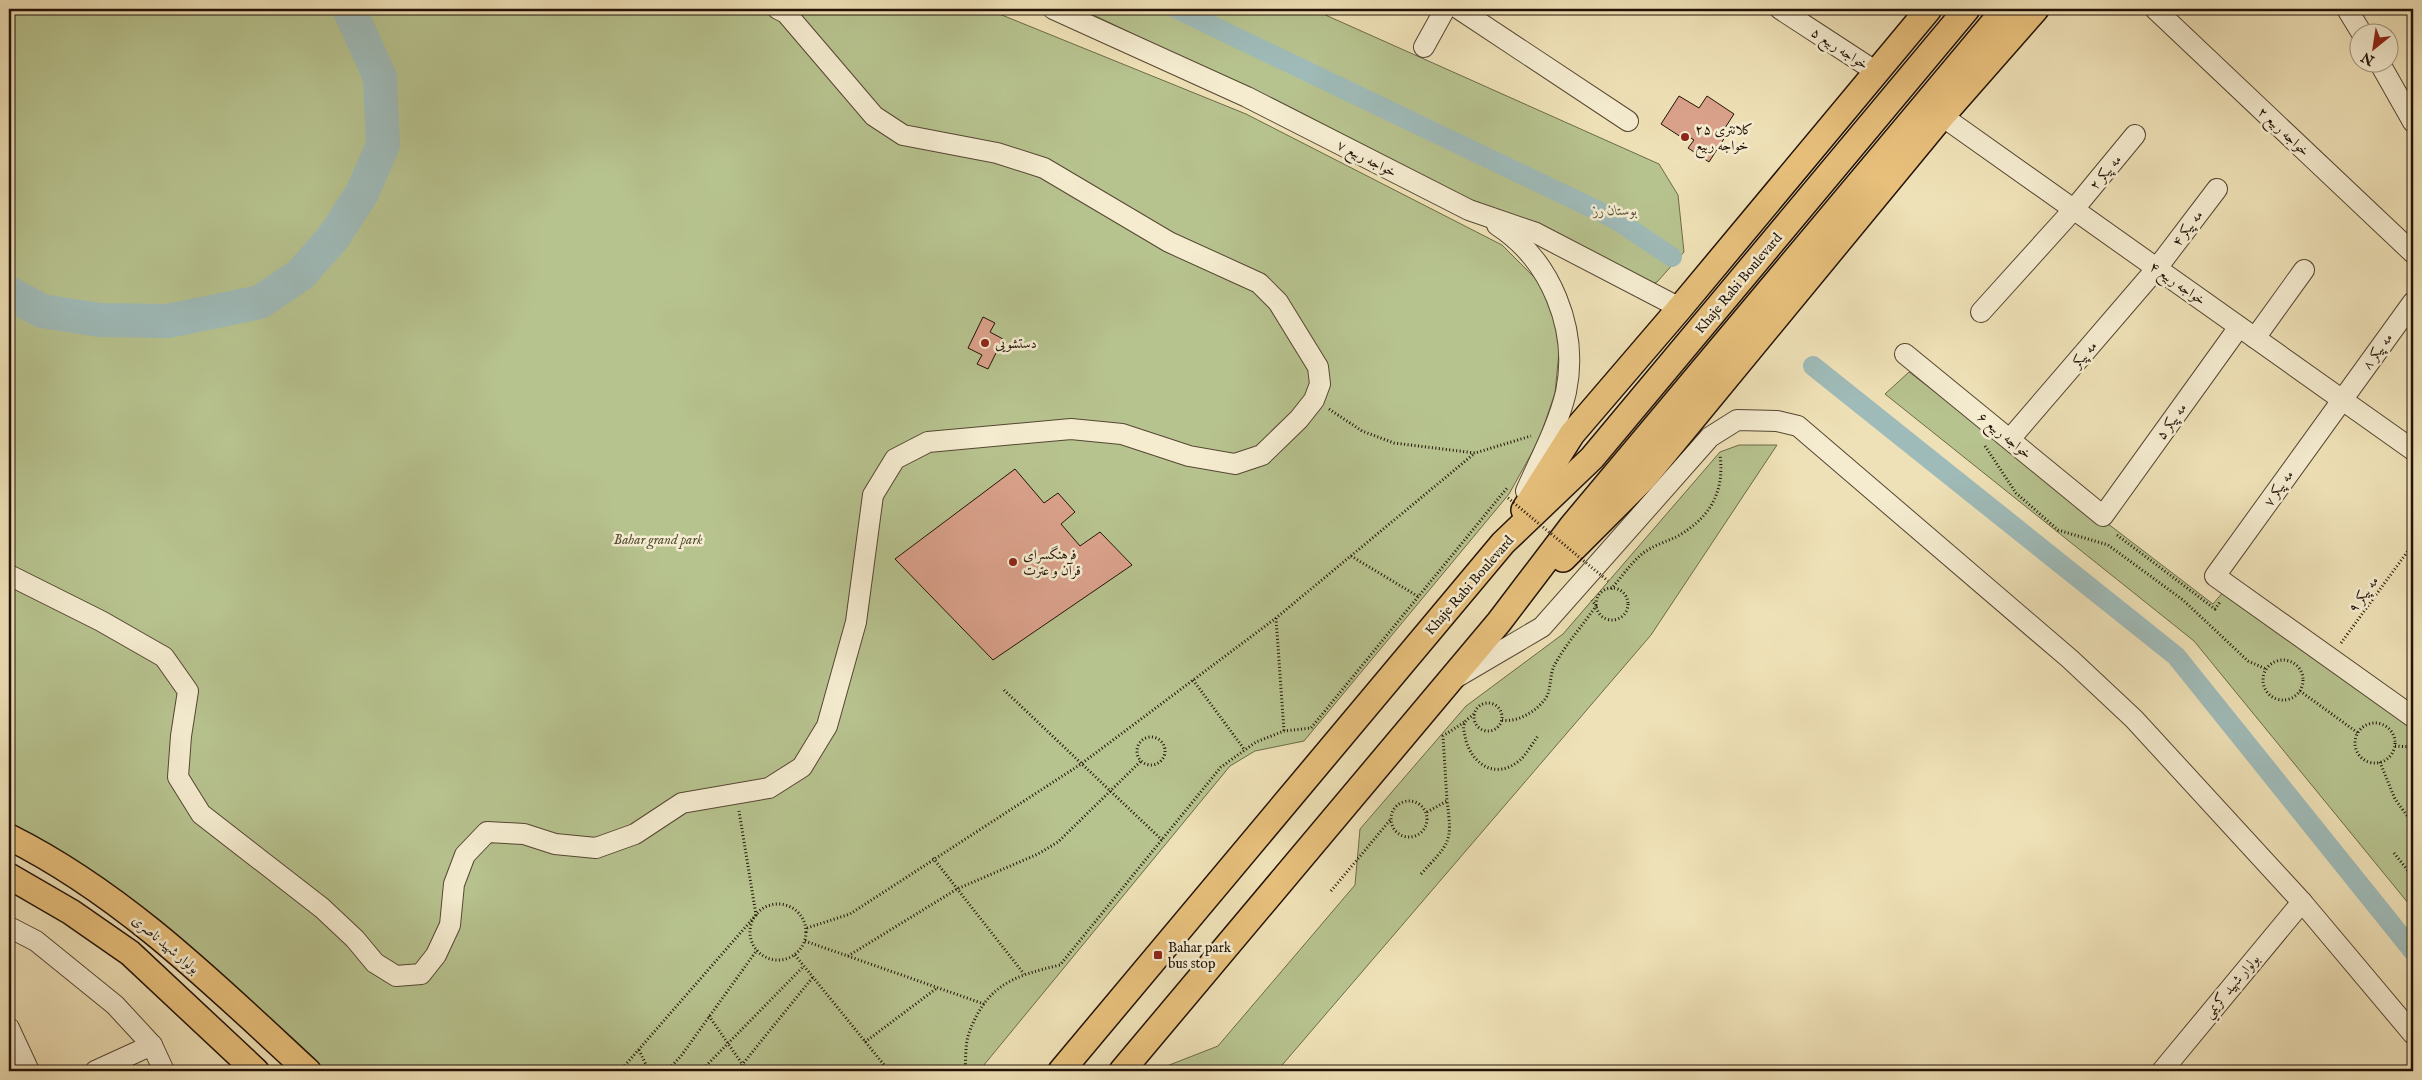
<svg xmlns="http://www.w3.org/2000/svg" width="2422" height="1080" font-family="'IM FELL English',Amiri,serif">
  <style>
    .green { fill: #b7c38f; stroke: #6c6a4a }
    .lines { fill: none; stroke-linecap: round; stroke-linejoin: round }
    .canal { stroke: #9fbbb9; stroke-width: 20 }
    .river { stroke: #9fbbb9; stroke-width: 34 }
    .building { fill: #daa18b; stroke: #221206 }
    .minor-casing { stroke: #554632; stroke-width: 22 }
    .major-casing { stroke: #221206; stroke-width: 28 }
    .path { stroke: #221206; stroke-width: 3; stroke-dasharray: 1 2.5; stroke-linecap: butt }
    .minor { stroke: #f5ecd0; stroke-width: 20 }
    .major { stroke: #e8c07c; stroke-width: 25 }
    .path-bridge { stroke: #221206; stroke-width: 3; stroke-dasharray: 1 2.5; stroke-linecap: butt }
    .poi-dot { fill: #8f2418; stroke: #f5ecd0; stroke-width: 2 }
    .labels { text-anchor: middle; stroke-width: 5; stroke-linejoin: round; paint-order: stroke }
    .street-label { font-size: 14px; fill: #221206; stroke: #f5ecd0 }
    .poi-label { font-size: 14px; fill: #221206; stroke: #f5ecd0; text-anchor: start }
    .park-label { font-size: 14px; font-style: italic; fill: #565036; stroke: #f5ecd0 }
  </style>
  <rect width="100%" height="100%" fill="#efe1b7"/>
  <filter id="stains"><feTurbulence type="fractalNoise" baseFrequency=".004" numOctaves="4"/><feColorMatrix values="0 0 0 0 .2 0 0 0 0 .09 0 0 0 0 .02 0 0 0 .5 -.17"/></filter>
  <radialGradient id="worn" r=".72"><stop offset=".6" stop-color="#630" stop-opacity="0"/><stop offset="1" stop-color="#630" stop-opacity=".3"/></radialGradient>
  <g class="green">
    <polygon points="9,9 987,9 1246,114 1502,245 1542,285 1561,331 1555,393 1539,440 1509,494 1304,741 1255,751 1230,766 979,1071 323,1071 158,919 44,842 9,826"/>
    <polygon points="1081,9 1312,9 1659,164 1678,195 1684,252 1657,282 1638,290 1282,105"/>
    <polygon points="1909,372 2213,604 2224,591 2413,723 2413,909 2194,641 1885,394"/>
    <polygon points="1739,445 1777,445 1651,635 1277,1071 1154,1071 1218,1046 1355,885 1360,829 1466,706 1563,634 1720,452"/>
  </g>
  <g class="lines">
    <g class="canal">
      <polyline points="1177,9 1615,219 1672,257"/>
      <polyline points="1813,366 2176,656 2413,951"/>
    </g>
    <polyline class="river" points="9,293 42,311 99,320 168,321 260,302 300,275 333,238 362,193 383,145 380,77 349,9"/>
  </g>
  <g class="building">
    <polygon points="1679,96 1699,108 1707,96 1734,114 1723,131 1727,134 1709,162 1688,148 1694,140 1683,133 1681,137 1661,124"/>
    <polygon points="983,317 995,323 990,332 1003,339 988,369 977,364 982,355 968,348"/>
    <polygon points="1015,469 1044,503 1058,493 1075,512 1061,524 1080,546 1100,532 1132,565 993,660 895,559"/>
  </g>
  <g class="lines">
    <g class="minor-casing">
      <g id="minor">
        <polyline points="1053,9 1247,97 1469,210 1536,233 1680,308"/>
        <polyline points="1459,9 1628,121"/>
        <polyline points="1780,9 1875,71"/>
        <polyline points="2155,9 2413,253"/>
        <polyline points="2347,9 2361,32"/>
        <polyline points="1424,47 1445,9"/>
        <polyline points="2379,62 2413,122"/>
        <polyline points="1942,116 2413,450"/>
        <path d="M1497,225C1551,260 1579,329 1566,392C1558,426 1540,459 1526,491"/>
        <polyline points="2413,302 2215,576 2413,717"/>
        <polyline points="1981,312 2074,209 2135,135"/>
        <polyline points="2255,338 2304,270"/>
        <polyline points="1905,354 2103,516 2239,327"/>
        <polyline points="2010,439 2157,268 2217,189"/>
        <polyline points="9,575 101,621 164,657 188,691 181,736 178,777 201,814 322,908 355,939 375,963 396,976 421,974 436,955 450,925 454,884 465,855 487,832 524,834 555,844 596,848 635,834 682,803 769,788 802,767 827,726 856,622 873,495 895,459 928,442 1071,429 1122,434 1189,456 1235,464 1262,455 1299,419 1314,400 1320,384 1318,367 1278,302 1259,283 1169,242 1044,168 997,153 903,135 874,116 786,13 778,9"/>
        <polyline points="1457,677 1542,627 1710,437 1737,420 1777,421 1798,426 2070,659 2134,719 2302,902 2413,1034"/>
        <polyline points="9,927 36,941 115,1005 152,1045 164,1071"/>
        <polyline points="9,1028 29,1071"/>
        <polyline points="95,1071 152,1045"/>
        <polyline points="2162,1071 2302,902"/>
      </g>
    </g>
    <g class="major-casing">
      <g id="major">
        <polyline points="1524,510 1572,434 1680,308 1929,9"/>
        <polyline points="1563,559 1644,478 1942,116 2036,9"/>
        <path d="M9,837C123,894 215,985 308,1071"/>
        <polyline points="9,876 71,912 130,953 256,1071"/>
        <polyline points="1061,1071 1503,543 1592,458 1967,9"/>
        <polyline points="1122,1071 1499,622 1572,526 2005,9"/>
      </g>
    </g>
    <g class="path">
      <polyline points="1329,409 1362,431 1394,443 1475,453 1531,436"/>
      <polyline points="1985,446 2016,493 2058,530 2108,545 2183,600 2248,661 2266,669"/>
      <polyline points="2117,535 2215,609 2220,602"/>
      <polyline points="1351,556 1419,597"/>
      <circle cx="1612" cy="604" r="16"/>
      <path d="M1611,589C1621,578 1630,564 1642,554C1652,546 1665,542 1676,537C1709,519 1725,493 1720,455"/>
      <polyline points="1276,618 1284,731"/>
      <polyline points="2341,643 2413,544"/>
      <circle cx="2283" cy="680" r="20"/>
      <polyline points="1193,680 1244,749"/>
      <polyline points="1004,690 1162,840"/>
      <polyline points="2300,691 2358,733"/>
      <circle cx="1488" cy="717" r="14"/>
      <path d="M1474,714C1471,717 1467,719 1465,722C1462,729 1465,734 1466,741C1474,766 1496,779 1519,761C1526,755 1532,744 1538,736"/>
      <path d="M1502,720C1518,723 1539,710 1547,696C1551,687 1550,675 1554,666C1565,645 1583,625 1596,606L1592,600"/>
      <circle cx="2375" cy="743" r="20"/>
      <circle cx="1151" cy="751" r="14"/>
      <polyline points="2395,746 2413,747"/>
      <polyline points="2380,762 2395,799 2413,824"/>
      <circle cx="1409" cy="819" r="18"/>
      <polyline points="1427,812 1447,801 1443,736 1466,721"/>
      <polyline points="2394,853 2413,877"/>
      <polyline points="933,858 1024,974"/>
      <polyline points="2408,871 2413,866"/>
      <path d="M1421,874C1449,843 1453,844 1447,801"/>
      <polyline points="1331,891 1391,819"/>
      <circle cx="778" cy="932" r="28"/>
      <polyline points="807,928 850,914 1081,764 1276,618 1475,453"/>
      <polyline points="805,941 984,1004"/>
      <polyline points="795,955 889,1071"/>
      <polyline points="848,956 957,889 1038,854 1058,842 1141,761"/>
      <polyline points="709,1016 747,1071"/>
      <polyline points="865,1042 937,988"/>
      <polyline points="639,1050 649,1071"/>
      <polyline points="620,1071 756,915 739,811"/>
      <polyline points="667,1071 681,1056 757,950"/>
      <polyline points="701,1071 804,966"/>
      <polyline points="737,1071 813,977"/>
      <path d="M965,1071C966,1059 965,1044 969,1033C987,984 1014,976 1060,965L1221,767L1256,742L1284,731L1311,728L1507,488"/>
    </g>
    <use href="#minor" class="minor"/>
    <use href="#major" class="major"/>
    <polyline class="path-bridge" points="1508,498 1608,581"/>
  </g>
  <g class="poi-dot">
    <circle cx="1685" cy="137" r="5"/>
    <circle cx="985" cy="343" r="5"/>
    <circle cx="1013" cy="562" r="5"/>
    <rect x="1153" y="950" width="10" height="10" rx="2.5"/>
  </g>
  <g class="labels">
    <g class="street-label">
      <text transform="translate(1840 48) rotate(33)" y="5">خواجه ربیع ۵</text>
      <text transform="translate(2284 131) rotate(43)" y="5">خواجه ربیع ۲</text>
      <text transform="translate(1367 158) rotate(27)" y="5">خواجه ربیع ۷</text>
      <text transform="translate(2105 172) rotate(-50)" y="5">مه پیکر ۲</text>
      <text transform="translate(2187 228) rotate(-53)" y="5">مه پیکر ۴</text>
      <text transform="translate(1738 283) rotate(-50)" y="5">Khaje Rabi Boulevard</text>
      <text transform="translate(2178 283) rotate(35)" y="5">خواجه ربیع ۴</text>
      <text transform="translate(2377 351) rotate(-54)" y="5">مه پیکر ۸</text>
      <text transform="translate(2084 354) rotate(-49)" y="5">مه پیکر</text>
      <text transform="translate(2171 421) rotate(-54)" y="5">مه پیکر ۵</text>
      <text transform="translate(2005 435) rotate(39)" y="5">خواجه ربیع ۶</text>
      <text transform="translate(2278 488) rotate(-55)" y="5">مه پیکر ۷</text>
      <text transform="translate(1469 585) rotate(-49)" y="5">Khaje Rabi Boulevard</text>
      <text transform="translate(2363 594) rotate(-54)" y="5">مه پیکر ۹</text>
      <text transform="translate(166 944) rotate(40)" y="5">بولوار شهید ناصری</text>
      <text transform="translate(2231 986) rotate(-50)" y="5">بولوار شهيد كريمي</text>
    </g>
    <g class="poi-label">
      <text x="1695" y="134">کلانتری ٢۵<tspan x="1695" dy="16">خواجه ربیع</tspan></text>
      <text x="995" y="348">دستشویی</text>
      <text x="1023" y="559">فرهنگسرای<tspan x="1023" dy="16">قرآن و عترت</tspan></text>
      <text x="1168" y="952">Bahar park<tspan x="1168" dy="16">bus stop</tspan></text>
    </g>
    <g class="park-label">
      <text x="1615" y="215">بوستان رز</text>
      <text x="658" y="544">Bahar grand park</text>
    </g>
  </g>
  <rect width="2422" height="1080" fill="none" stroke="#efe1b7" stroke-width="30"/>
  <rect x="10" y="10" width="2402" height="1060" fill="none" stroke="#221206" stroke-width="2.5"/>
  <rect x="15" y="15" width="2392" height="1050" fill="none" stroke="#221206"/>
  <g transform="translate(2374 48) rotate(210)"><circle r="24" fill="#f5ecd0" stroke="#a1957f"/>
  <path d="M0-4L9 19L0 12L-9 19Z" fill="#8f2418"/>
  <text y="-8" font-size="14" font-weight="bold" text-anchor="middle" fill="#221206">N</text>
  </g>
  <rect width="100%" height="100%" filter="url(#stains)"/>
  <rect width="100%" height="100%" fill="url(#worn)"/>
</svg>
